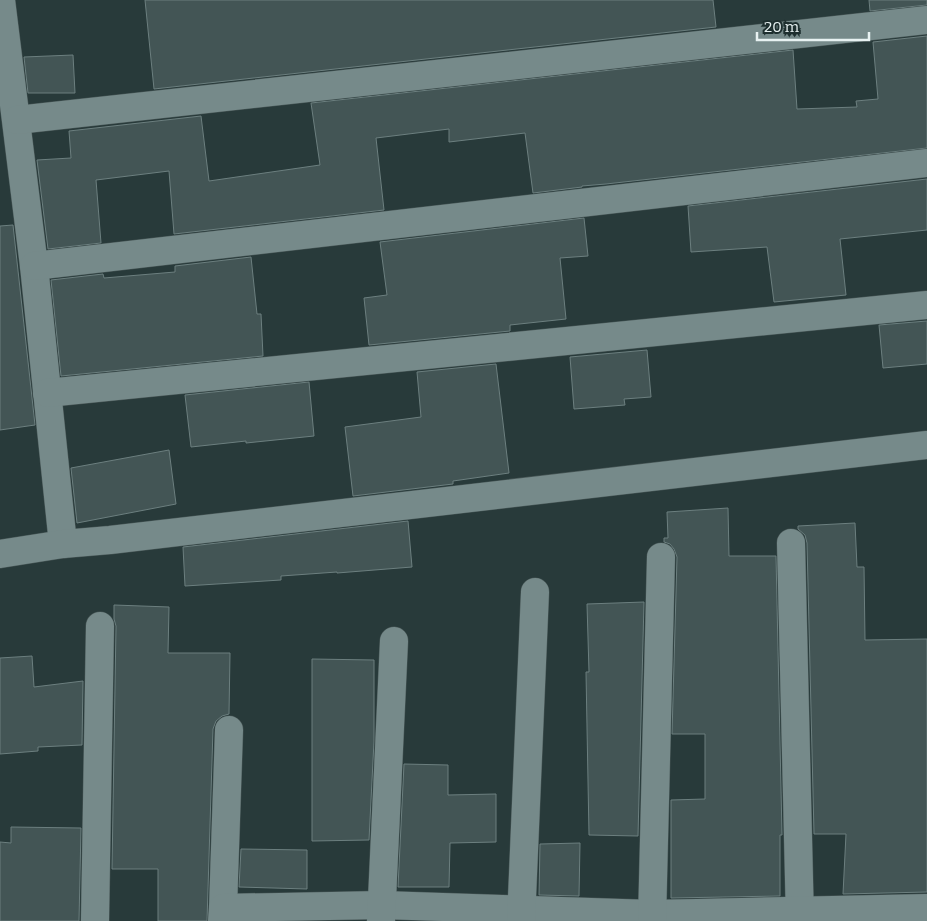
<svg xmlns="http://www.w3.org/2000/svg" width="927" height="921" font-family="Bitter,serif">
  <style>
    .building { fill: #435555; stroke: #6c7f7f }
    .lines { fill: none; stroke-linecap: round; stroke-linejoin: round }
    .minor-casing { stroke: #485757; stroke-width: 29 }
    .minor { stroke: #768a8a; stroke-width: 28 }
  </style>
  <rect width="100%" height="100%" fill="#283a3a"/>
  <g class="building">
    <polygon points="145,0 713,0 716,27 154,89"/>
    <polygon points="869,0 927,0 927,5 870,11"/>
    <polygon points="927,36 927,148 606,184 582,186 582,187 533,193 525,133 449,142 449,129 376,138 384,210 174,234 169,171 96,180 101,243 48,249 37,160 71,158 69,131 201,116 209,181 320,165 311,103 793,50 797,109 857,107 856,101 878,99 873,42"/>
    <polygon points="73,55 75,93 28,93 24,57"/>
    <polygon points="927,179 927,230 840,239 846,295 774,302 767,247 691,252 688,206"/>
    <polygon points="584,218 588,256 560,258 566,319 510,325 510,331 369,345 364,298 387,295 380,242"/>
    <polygon points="13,225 35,425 0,430 0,226"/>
    <polygon points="251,257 257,314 261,314 263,356 61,376 51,280 103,274 104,278 175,272 175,266"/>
    <polygon points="927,321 927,364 883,368 879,325"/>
    <polygon points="647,350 651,397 624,399 625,405 574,409 570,357"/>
    <polygon points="496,364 509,473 453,481 453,484 353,496 345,427 421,417 417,372"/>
    <polygon points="309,382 314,436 246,443 246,441 191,447 185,395"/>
    <polygon points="169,450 176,504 77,523 71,468"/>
    <polygon points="728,508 729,556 776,556 782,835 780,835 780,896 671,898 671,800 705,799 705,734 672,734 677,557 674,549 670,544 664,542 664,538 668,538 667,512"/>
    <polygon points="408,521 412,567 337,573 337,572 281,576 281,580 185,586 183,547"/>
    <polygon points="855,523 857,567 864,567 865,640 927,639 927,892 843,894 846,834 814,834 807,543 805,535 798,529 798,526"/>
    <polygon points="644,602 638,836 589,835 586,672 589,672 587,604"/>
    <polygon points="114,605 169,607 168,653 230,653 229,714 222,716 216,721 213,729 207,921 158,921 158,869 112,869 116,626 114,619"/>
    <polygon points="32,656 34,687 83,681 82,745 38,747 38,751 0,754 0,658"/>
    <polygon points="312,659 374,660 374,741 369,840 312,841"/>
    <polygon points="404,764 448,765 448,795 496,794 496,842 450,843 449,887 398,887"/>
    <polygon points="11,827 81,828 79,921 0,921 0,842 11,843"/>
    <polygon points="580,843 579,896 539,895 540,844"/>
    <polygon points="241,849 307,850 307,889 239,887"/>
  </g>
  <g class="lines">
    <g class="minor-casing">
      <g id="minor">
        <polyline points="1,0 34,266 63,544"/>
        <polyline points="17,120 927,20"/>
        <polyline points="34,266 927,163"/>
        <polyline points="47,393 927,305"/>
        <polyline points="791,543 800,921"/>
        <polyline points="0,554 63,544 110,540 927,445"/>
        <polyline points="223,908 229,730"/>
        <polyline points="95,921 100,626"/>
        <polyline points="222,921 223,908 382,905 652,914 927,908"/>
        <polyline points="381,921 394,641"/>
        <polyline points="521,921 535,592"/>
        <polyline points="652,921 661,557"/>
      </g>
    </g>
    <use href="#minor" class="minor"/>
  </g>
  <path d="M757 32v8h112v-8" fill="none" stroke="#e8f2f2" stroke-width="2.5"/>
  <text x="764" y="32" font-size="15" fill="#e8f2f2" stroke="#1e2f2f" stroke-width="4" paint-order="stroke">20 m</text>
</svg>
